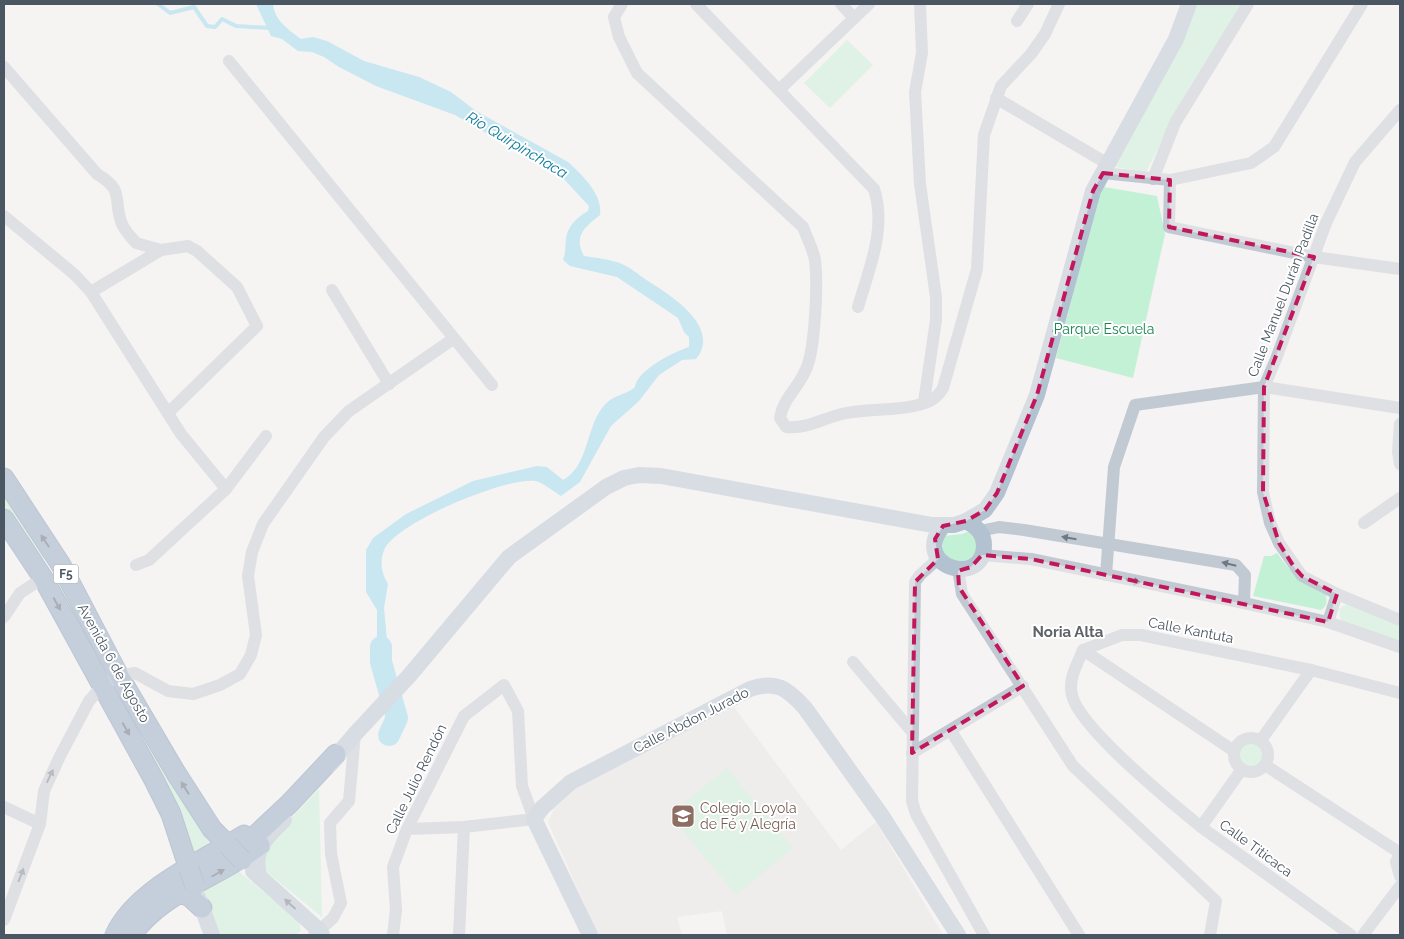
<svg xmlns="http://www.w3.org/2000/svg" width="1404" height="939" font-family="Raleway,sans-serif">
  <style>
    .education { fill: #e6e4e5 }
    .green { fill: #c3f1d5 }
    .water { fill: #90daee }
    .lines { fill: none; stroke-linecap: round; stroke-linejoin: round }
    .stream { stroke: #90daee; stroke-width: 4 }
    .river { stroke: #90daee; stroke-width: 22 }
    .highway-casing { stroke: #7690ad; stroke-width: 21 }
    .minor { stroke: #c1cad2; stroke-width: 12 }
    .major { stroke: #b3c2d1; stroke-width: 16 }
    .highway { stroke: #8ba5c1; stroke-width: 19 }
    .highway-bridge-casing { stroke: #7690ad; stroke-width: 21; stroke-linecap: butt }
    .highway-bridge { stroke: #8ba5c1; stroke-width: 19 }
    .oneway { fill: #6e7983 }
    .oneway2 { fill: #505e6b }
    .oneway3 { fill: #64717d }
    .marked { fill: none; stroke: #c2185b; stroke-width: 4; stroke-dasharray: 10 6; stroke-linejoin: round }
    .labels { text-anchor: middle; stroke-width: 4; stroke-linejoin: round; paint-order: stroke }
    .shield { fill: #fff; stroke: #808990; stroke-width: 1 }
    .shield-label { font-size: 12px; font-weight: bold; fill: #4a5661 }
    .street-label { font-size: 14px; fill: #4a5661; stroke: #fff }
    .park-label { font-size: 14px; fill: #17864f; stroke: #fff }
    .education-label { font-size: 14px; fill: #785e54; stroke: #fff; text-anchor: start }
    .water-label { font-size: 15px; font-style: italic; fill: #0c7c9b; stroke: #fff }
    .neighbourhood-label { font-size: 15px; font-weight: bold; fill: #5f6368; stroke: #fff }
  </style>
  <rect width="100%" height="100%" fill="#f5f3f3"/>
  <polygon class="education" points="734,707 841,850 876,822 943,935 727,935 722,911 677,917 682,935 598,935 548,822 554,809 577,787"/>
  <g class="green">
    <polygon points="1195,4 1242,4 1189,88 1146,172 1115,167 1154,95"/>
    <polygon points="847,40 873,65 830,108 804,83"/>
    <polygon points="1104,187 1157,196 1165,234 1133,378 1056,358 1098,199"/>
    <polygon points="4,495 44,558 39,561 4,505"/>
    <polygon points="972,530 977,535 978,554 962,565 942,553 943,536 962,534"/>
    <path d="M1277,553C1290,572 1305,585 1326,595C1327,602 1327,606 1321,610L1253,596L1264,556H1271Z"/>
    <polygon points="59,582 99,655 94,657 55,584"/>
    <polygon points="1347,604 1400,626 1400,641 1343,622 1340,618 1339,609"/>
    <polygon points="114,685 215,845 193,858 109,688"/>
    <circle cx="1252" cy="754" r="13"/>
    <polygon points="727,768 793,848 736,895 670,815"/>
    <polygon points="319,789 322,917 263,869 267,843"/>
    <polygon points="237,870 299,921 301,931 295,935 218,935 204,890"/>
  </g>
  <path class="water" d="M256,4H273C275,21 288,29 301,39L313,37L327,41L364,61L419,77L451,92L476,111L568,162C582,175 603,194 600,215C585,227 573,236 584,256C597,258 609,259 622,264C631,268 639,275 648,281C670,295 722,327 696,359L682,360L659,375L639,401L611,426L580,482L561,496C554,492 543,482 535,481C505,477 399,522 385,548C379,560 381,573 388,584L384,608L390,673L381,682L377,658V610L366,592V550L373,538L406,514L473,481L537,466L547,467L563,480C588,467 586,429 602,408C614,393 623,397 635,387C637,370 674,352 689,347V337L684,332L678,318L617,277L570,266L563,260C566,252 565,247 566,239C567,227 577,217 588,211L589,206L561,176L455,115L376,86L339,67L324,57L312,52L298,51L282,39L271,36Z"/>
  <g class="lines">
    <polyline class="stream" points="158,4 170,13 194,7 207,26 215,27 222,19 236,26 271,28"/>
    <polyline class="river" points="381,647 381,662 397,718 389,735"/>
    <g class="highway-casing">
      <g id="highway">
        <polyline points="4,478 61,565 119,676 176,773 212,829 228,845"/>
        <polyline points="4,519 43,578 154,780 171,814 189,869"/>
        <polyline points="244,846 289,804 336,754"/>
        <polyline points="181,894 189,896 202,908"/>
        <path d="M115,935C136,889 203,861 244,835"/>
        <path d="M132,935C161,892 220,877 260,845"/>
      </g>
    </g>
    <g class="minor">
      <path d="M622,4L614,17L619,37L637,73L803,227C807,238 813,249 815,260C818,282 815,343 808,364C802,385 783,397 780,418L786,427C808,429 821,419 842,414C870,407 902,413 930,401C936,398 940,393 943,388L977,269L984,135L1001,86L1031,54L1045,34L1059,4"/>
      <path d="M696,4L874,189C887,228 869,269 858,307"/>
      <polyline points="841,4 854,18"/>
      <polyline points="920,4 922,53 915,92 920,184 936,297 936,320 924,402"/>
      <polyline points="1017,21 1028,4"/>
      <polyline points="229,61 492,385"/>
      <path d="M4,67L97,174C126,191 112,199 122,224C125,231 131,237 136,243L161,250L188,246L197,251L237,287L257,326L169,412"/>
      <polyline points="779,90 869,4"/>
      <polyline points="996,98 1108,164"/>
      <polyline points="1400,110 1355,162 1326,223 1276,359 1264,387 1263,492 1270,523 1279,543 1302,576 1337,594 1400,620"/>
      <polyline points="1103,173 1170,180 1251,163 1274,147 1362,4"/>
      <polyline points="1153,179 1175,123 1248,4"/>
      <polyline points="1170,180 1169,227 1314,257 1400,269"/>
      <polyline points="4,216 74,274 91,292 181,434 226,489"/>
      <polyline points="332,290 389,384"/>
      <polyline points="91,292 161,250"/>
      <polyline points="1400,424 1398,452 1400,464"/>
      <polyline points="1364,523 1400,498"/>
      <polyline points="980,531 999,527 1024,530 1236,565 1245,575 1244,603"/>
      <polyline points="982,555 1031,559 1244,603 1328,622 1400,647"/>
      <polyline points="939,558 920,575 915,582 912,801 916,814 984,935"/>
      <polyline points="136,565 149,560 226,489 266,436"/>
      <polyline points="958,569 962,594 1073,766 1216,901 1210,935"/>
      <polyline points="1106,575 1114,467 1135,405 1264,387 1400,408"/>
      <polyline points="4,617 20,593 43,578"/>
      <polyline points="1328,622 1337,594"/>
      <polyline points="1083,650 1234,751"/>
      <polyline points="853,662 913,733"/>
      <polyline points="951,731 1079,935"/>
      <circle cx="1251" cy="755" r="17"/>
      <polyline points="1261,740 1311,670"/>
      <polyline points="912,753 1023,686"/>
      <polyline points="1265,765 1400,853"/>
      <polyline points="1242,769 1201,827 1351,935"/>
      <polyline points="4,807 40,824"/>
      <path d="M1201,827C1172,803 1079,728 1072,695C1068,679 1077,665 1083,650L1122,635H1141L1311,670L1400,693"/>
      <polyline points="1400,854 1396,862 1400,876"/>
      <polyline points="4,920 40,824 44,791 60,756 89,701 102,686 119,676 135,673 168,691 193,694 220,685 240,674 251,655 256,635 248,576 252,552 263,524 324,437 349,411 453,339"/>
      <polyline points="314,935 333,918 341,903 331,854 330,823 349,801 355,734"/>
      <polyline points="393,935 396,910 393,867 407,829 464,716 504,685 518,711 522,786 534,819 464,827 407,829"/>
      <polyline points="459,935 464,827"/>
      <polyline points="1363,935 1400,886"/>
    </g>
    <g class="major">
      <path d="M943,526C909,566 984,589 984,545C984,533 976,526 966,521"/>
      <polyline points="329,765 355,734 409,676 509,557 606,487 624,478 639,475 661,476 932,525 954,525 966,521 985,510 997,493 1037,395 1093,191 1176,39 1189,4"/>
      <polyline points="253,871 320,931 322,935"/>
      <path d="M259,877C253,847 264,841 284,820"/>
      <polyline points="198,897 212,935"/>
      <path d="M590,935L534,819L542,808L571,782L750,689C776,680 787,688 805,708L882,816L958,935"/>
    </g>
    <use href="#highway" class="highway"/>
    <g class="highway-bridge-casing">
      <g id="highway-bridge">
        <polyline points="228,845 242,860"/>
        <polyline points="189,869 195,886"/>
      </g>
    </g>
    <use href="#highway-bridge" class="highway-bridge"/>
  </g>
  <defs><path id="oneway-solid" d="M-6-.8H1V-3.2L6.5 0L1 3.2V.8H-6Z" transform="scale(1.25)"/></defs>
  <g class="oneway">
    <use href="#oneway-solid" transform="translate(1069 538) rotate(-170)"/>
    <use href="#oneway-solid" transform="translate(1229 564) rotate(-166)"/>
    <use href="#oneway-solid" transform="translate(1133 581) rotate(12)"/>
    <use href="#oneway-solid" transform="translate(50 776) rotate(-65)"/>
    <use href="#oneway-solid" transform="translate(21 875) rotate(-69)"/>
  </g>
  <g class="oneway2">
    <use href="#oneway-solid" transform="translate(45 541) rotate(-124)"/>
    <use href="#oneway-solid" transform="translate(57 604) rotate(61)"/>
    <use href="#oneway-solid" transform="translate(126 729) rotate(61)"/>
    <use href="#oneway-solid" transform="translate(185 788) rotate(-122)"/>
    <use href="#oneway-solid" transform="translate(218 873) rotate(-30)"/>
  </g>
  <use class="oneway3" href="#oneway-solid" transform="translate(290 904) rotate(-138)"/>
  <path d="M0 0H1404V939H0ZM1103,173L1170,180L1169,227L1314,257L1264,387L1263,492L1279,543L1294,567L1302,576L1337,594L1328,622L1031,559L982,555L971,567L958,571L959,587L1023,686L912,753L915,582L938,559L935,539L943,526L966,521L985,510L997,493L1037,395L1093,191Z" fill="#f5f3f3" fill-opacity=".55" fill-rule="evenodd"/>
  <path class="marked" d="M1103,173L1170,180L1169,227L1314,257L1264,387L1263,492L1279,543L1294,567L1302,576L1337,594L1328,622L1031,559L982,555L971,567L958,571L959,587L1023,686L912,753L915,582L938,559L935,539L943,526L966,521L985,510L997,493L1037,395L1093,191Z"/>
  <defs>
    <g id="school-square" transform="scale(1.25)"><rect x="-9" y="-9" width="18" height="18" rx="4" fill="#8d6e63" stroke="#fff"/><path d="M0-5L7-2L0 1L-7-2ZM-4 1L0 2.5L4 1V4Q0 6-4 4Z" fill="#fff"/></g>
  </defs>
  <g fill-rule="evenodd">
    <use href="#school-square" x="683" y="816"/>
  </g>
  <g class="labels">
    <rect class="shield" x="53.5" y="564.5" width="25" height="19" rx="4"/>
    <g class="shield-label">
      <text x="66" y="578">F5</text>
    </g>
    <g class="street-label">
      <text transform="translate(1283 295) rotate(-69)" y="5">Calle Manuel Durán Padilla</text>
      <text transform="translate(1191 630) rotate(11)" y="5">Calle Kantuta</text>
      <text transform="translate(114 663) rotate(61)" y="5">Avenida 6 de Agosto</text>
      <text transform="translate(691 720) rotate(-27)" y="5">Calle Abdon Jurado</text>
      <text transform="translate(416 779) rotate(-64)" y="5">Calle Julio Rendón</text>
      <text transform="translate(1256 848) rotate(36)" y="5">Calle Titicaca</text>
    </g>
    <g class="park-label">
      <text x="1104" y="334">Parque Escuela</text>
    </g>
    <g class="education-label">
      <text x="700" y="813">Colegio Loyola<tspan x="700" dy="16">de Fé y Alegría</tspan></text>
    </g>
    <g class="water-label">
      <text transform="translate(517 145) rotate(31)" y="5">Río Quirpinchaca</text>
    </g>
    <g class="neighbourhood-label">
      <text x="1068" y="637">Noria Alta</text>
    </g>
  </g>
  <rect width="1404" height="939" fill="none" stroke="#4a5661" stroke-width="10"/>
</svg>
